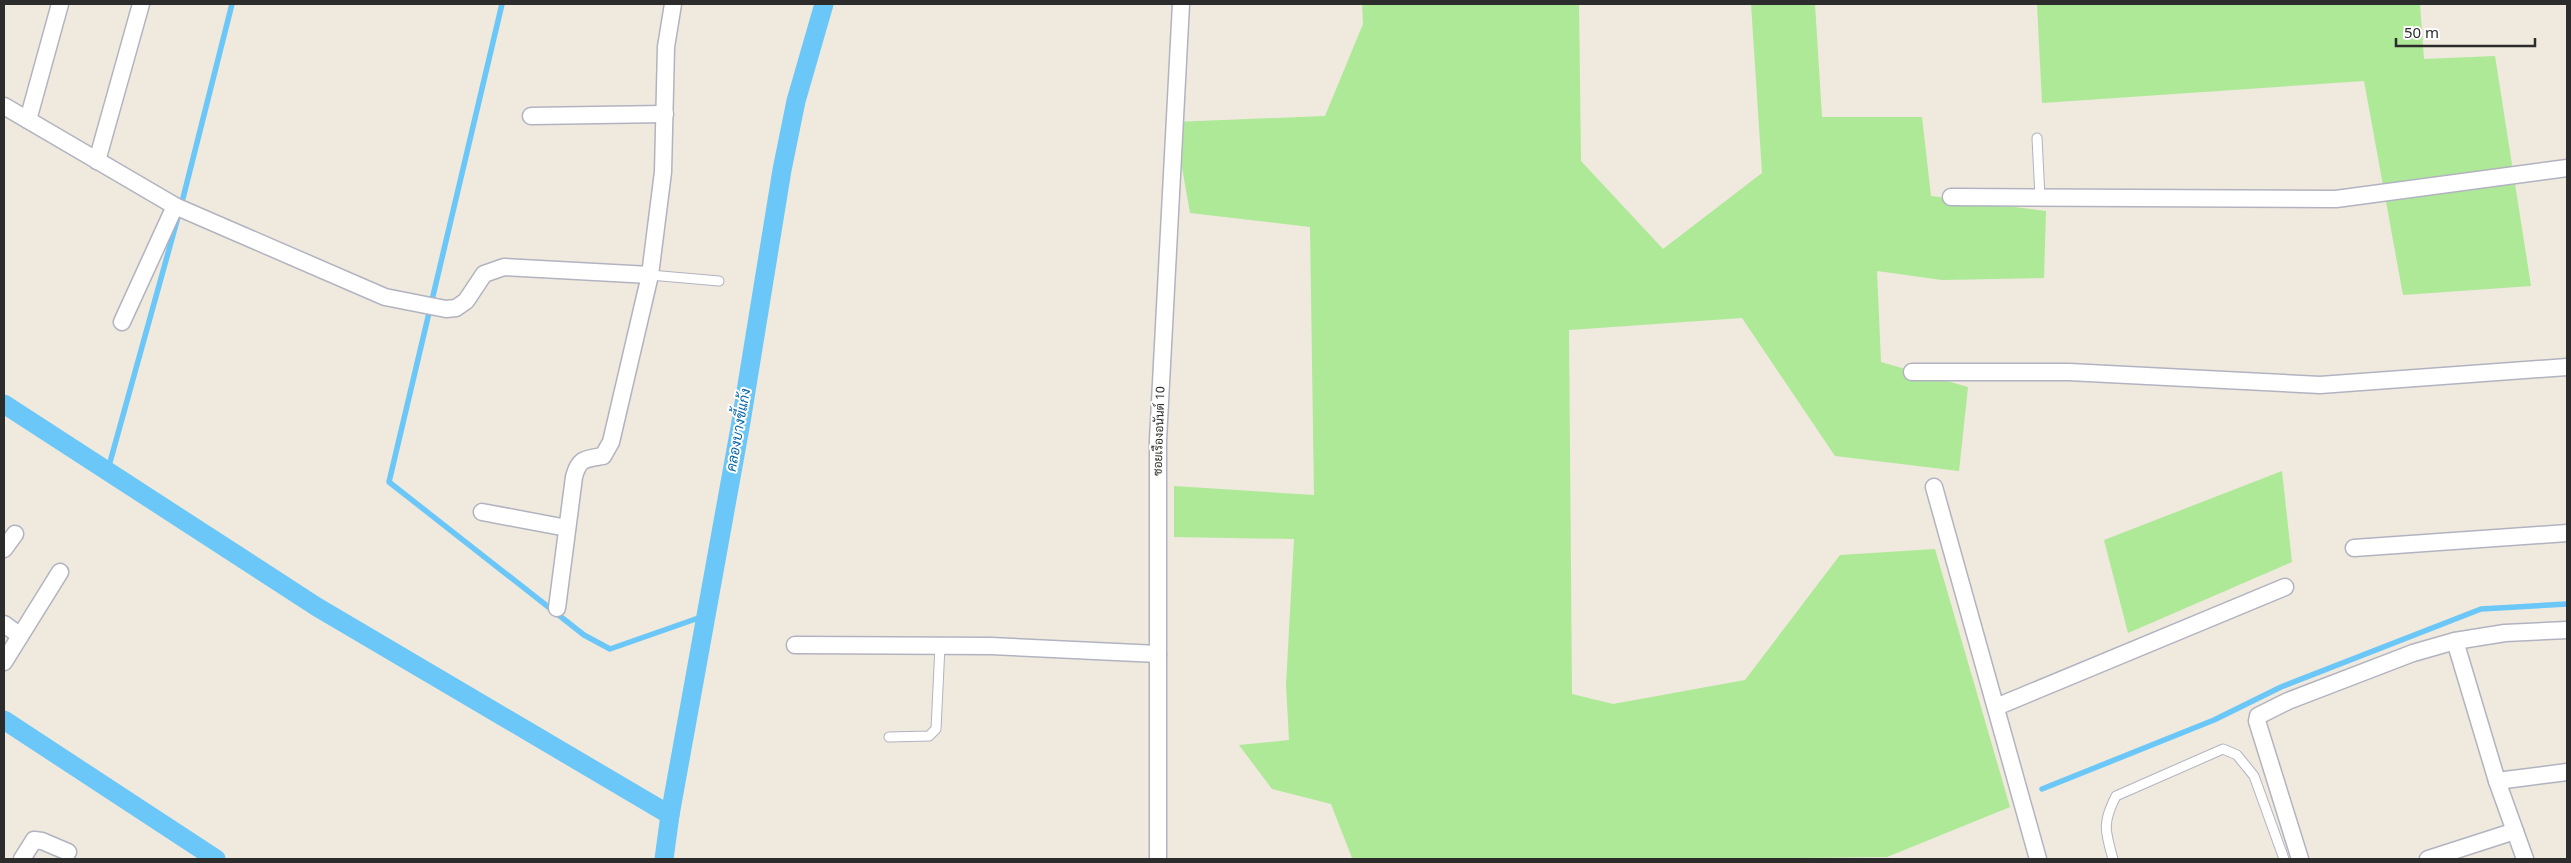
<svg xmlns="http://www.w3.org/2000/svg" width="2571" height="863" font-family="'Noto Sans',Sarabun,sans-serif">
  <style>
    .green { fill: #ade997 }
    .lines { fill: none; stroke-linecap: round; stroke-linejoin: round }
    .stream { stroke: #6bc7f7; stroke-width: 5.5 }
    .canal { stroke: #6bc7f7; stroke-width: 19 }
    .lane-casing { stroke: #b2b3c1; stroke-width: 11 }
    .street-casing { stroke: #b2b3c1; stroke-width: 19 }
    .lane { stroke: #fff; stroke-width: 9 }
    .street { stroke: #fff; stroke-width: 16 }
    .labels { text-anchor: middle; stroke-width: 4; stroke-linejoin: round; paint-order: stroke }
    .street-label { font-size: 12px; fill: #2c2c2c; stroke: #fff }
    .water-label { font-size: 14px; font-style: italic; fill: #0464a9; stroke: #fff }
  </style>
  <rect width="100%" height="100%" fill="#efe9de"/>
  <g class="green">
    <polygon points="1362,4 1579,4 1581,161 1663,249 1762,173 1751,4 1815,4 1822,117 1922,117 1931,196 2046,211 2044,278 1942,280 1877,271 1881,362 1968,387 1959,471 1835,456 1742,318 1569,330 1572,694 1613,704 1745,680 1840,555 1935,549 2010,807 1887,857 1719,859 1352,858 1331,804 1272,789 1239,745 1289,740 1286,685 1294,539 1174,537 1174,486 1314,495 1310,227 1190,213 1174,122 1325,116 1363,24"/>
    <polygon points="2037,4 2420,4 2424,59 2495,56 2531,286 2403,295 2364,81 2042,103"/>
    <polygon points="2282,471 2292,562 2128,633 2104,540"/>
  </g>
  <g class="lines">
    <g class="stream">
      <polyline points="502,4 389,482 584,635 610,649 707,615"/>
      <polyline points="181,206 232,4"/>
      <polyline points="107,473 178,217"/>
      <polyline points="2042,789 2214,720 2281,687 2481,609 2567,604"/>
    </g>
    <g class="canal">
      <polyline points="4,404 317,607 670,815"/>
      <polyline points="4,720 216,859"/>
      <polyline points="664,859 670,815 741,422 782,170 796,101 824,4"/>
    </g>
    <g class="lane-casing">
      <g id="lane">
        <polyline points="2037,138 2040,197"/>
        <polyline points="650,275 719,281"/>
        <polyline points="889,737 929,736 936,729 940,646"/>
        <path d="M2113,859C2105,831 2102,823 2116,796L2223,749L2237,755L2254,776L2284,859"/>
      </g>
    </g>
    <g class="street-casing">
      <g id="street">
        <polyline points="4,106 175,206 385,297 446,309 456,308 466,301 484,274 504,267 650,275"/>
        <polyline points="531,116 665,114"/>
        <polyline points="28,120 60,4"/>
        <polyline points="97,161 141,4"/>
        <polyline points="1951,197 2336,199 2567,168"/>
        <polyline points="122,322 175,206"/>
        <polyline points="1912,372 2069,372 2320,385 2567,367"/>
        <polyline points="1934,487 2038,859"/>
        <polyline points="482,512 567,528"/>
        <polyline points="2354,548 2567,533"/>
        <polyline points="4,549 15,534"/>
        <path d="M557,608L574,477C579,458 585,459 603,456L611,442L650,275L663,172L666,47L673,4"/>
        <polyline points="4,624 19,635"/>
        <polyline points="2455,641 2497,781 2525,859"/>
        <polyline points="795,645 991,646 1158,654"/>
        <polyline points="4,662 60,572"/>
        <polyline points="1996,707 2285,587"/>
        <polyline points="2497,781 2567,772"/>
        <polyline points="22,859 34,840 42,841 68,852"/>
        <polyline points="1158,859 1158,440 1181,4"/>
        <polyline points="2300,859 2257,721 2258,716 2288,701 2413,653 2455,641 2505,633 2567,630"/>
        <polyline points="2428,859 2515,831"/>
      </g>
    </g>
    <use href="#lane" class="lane"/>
    <use href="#street" class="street"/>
  </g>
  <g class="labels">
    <g class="street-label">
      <text transform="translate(1159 431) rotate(-88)" y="4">ซอยเรืองอนันต์ 10</text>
    </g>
    <g class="water-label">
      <text transform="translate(738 430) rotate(-80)" y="5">คลองบางขี้แก้ง</text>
    </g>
  </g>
  <rect width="2571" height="863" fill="none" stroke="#2c2c2c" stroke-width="10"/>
  <path d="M2396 38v8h139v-8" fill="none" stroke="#2c2c2c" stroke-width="2.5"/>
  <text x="2404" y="38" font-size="15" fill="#2c2c2c" stroke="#ffffff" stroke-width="4" paint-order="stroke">50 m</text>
</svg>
